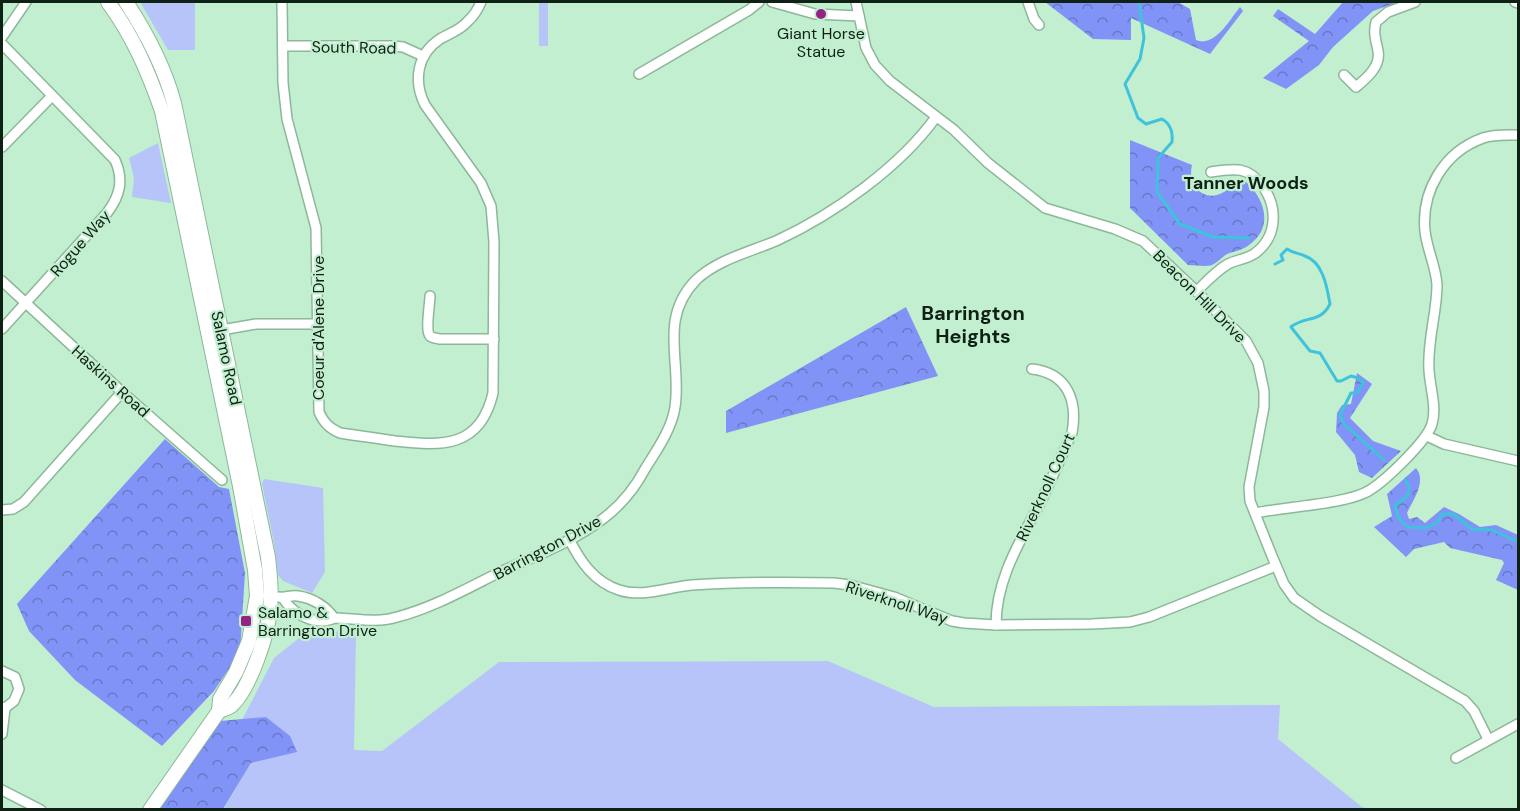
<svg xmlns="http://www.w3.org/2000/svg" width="1520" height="811" font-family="'DM Sans',sans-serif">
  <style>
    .green { fill: #b7c4fa }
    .forest { fill: url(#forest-crowns) }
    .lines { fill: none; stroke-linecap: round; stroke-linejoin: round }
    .stream { stroke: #3fc3dd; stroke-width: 3 }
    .street-casing { stroke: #8cb799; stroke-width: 12 }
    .secondary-casing { stroke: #8cb799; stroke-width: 16 }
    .street { stroke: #fff; stroke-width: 9 }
    .secondary { stroke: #fff; stroke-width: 14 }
    .poi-dot { fill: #932384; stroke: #c2efcf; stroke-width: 2 }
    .labels { text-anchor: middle; stroke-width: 4.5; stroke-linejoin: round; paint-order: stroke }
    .poi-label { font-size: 16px; fill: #0f2015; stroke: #c2efcf }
    .street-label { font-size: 16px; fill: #0f2015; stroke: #c2efcf }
    .neighbourhood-label { font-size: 18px; font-weight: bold; fill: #0f2015; stroke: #c2efcf }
    .quarter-label { font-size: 20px; font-weight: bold; fill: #0f2015; stroke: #c2efcf }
  </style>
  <defs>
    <pattern id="forest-crowns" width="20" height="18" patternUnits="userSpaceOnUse" patternTransform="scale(1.5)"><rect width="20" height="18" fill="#8193f6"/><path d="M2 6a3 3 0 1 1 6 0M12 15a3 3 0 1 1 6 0" fill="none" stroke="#6878c6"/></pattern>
  </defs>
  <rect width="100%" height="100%" fill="#c2efcf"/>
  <g class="green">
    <polygon points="140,2 195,2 195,50 168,50"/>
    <rect x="539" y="2" width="9" height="44"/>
    <polygon points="158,143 171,203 132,197 134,178 129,158"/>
    <polygon points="264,479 323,488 325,572 312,593 283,581 278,575 274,543 262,484"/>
    <polygon points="313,627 356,635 354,750 382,751 499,662 828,661 934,707 1280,705 1278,739 1362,807 1370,809 223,810 251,763 267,717 242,720 274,658"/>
  </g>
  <g class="forest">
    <path d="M1045,2H1178L1190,9L1196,40C1215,48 1230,19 1240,7L1243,11L1210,54L1131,18V40L1093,39Z"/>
    <polygon points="1343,2 1398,2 1373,11 1333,47 1319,65 1286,89 1263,78 1309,41 1273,16 1278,9 1315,34"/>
    <path d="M1130,140L1192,165C1187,184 1203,203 1222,193C1229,190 1231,184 1236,180L1245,181C1264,197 1275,227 1249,245C1243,250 1235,251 1227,254C1222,257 1217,263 1212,265C1205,267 1195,265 1188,265L1130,208Z"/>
    <polygon points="906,307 938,376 726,433 726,411"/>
    <polygon points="1357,373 1372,384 1350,418 1373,441 1401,451 1372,478 1359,472 1355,455 1336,432 1337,413 1342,405 1351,404"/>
    <polygon points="165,439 219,487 229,489 245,573 240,652 214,691 162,746 75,680 29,631 17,604"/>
    <path d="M1416,468C1427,481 1413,500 1407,513L1409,519L1417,517L1425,523L1444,507L1459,514L1480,527L1496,525L1518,535V590L1496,580L1504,563L1502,560L1450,548L1444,542L1414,549L1406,557L1374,527L1392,516L1387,494Z"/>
    <polygon points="266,717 290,736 297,752 251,763 223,809 157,810 220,721"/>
  </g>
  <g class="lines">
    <g class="stream">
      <path d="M1139,2L1144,38L1140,59L1125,84L1138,118L1146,124L1162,119C1171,124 1173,132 1172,142L1158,158L1157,192L1180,224L1213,237L1249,238"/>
      <path d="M1275,264L1283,260L1281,255L1287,249C1293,253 1298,253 1305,256C1323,262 1327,287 1330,304C1320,324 1305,315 1291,327L1310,351L1320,353L1337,381H1341L1351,376L1358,378L1363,383L1357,393H1351L1340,415L1343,423L1384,460"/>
      <polyline points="1406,480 1409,488 1408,495 1395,506 1399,519 1408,527 1426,528 1437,523 1442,514 1453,514 1472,529 1492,530 1518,542"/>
    </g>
    <g class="street-casing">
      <g id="street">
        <path d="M282,2L283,83L287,119L316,228L319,412C324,423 329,428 340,433C359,436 377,438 395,441C441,446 480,449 493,393L494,242L491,206L481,183L425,105C413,81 417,54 440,39C450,33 461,30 468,21C474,16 478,9 481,2"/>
        <polyline points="772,2 815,14 859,16"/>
        <polyline points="856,2 866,48 875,65 890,81 954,130 988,163 1045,208 1115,229 1143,241 1192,287 1246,341 1258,363 1264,391 1264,407 1249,487 1250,501 1272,556 1284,584 1294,598 1320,616 1465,701 1474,711 1488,739"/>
        <polyline points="1028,2 1034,19 1039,25"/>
        <polyline points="1515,2 1518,3"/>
        <polyline points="2,37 26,2"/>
        <path d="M2,44L115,160C124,180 120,196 107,213L2,329"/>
        <polyline points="283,46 392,46 403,47 423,56"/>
        <polyline points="639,74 749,10 759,2"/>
        <path d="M1344,75L1356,87C1367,78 1381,66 1378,51C1376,40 1373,33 1376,22L1388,12L1415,2"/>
        <polyline points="2,147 52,96"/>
        <polyline points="2,281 122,392 222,480"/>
        <path d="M1197,291C1206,282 1216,271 1228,264C1236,260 1246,259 1254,254C1277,238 1278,209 1264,188C1249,166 1235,168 1211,172"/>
        <path d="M430,296C430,304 425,330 430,336C432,338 436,338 439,339H494"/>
        <polyline points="216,331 256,324 317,324"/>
        <polyline points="1427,436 1444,444 1518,461"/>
        <polyline points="2,510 13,509 24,502 122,392"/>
        <path d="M1255,513C1283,507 1349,504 1370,490C1386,480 1427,441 1432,424C1437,407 1430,388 1429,370C1427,341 1437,313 1437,285C1436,266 1427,250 1425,231C1421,191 1444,152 1483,138C1494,134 1506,135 1518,135"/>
        <path d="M569,539C580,561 594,582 619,590C642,598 668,587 692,585C739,582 787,582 834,583L850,585L894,597L952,621L964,623L996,625L1092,624L1130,622L1149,617L1276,566"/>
        <path d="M279,597C285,598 291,595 298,596C312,598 326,606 334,618"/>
        <path d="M283,598C290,610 305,620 320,621C326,622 332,618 338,618C358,619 378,623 397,617C432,608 466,589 498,573C533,557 573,542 604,518C621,505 635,488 645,469C656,451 672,429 675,407C682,362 658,319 696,280C718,259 751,252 778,240C834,214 900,167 936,117"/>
        <path d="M996,625C996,580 1019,543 1039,505C1051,481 1061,457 1072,433C1078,400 1067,373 1032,369"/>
        <polyline points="2,671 15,677 19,689 14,701 5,708 2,707"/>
        <polyline points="2,734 5,708"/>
        <polyline points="1456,758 1518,724"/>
        <polyline points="2,790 41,810"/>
      </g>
    </g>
    <g class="secondary-casing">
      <g id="secondary">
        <path d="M108,2C133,36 148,71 162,111L240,486L255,570L257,596L249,641L236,672L220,699L219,711L150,810"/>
        <path d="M126,2C147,34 164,66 174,103L268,557C270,574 272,592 270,609C268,634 250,688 232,705C229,708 223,709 219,711"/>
      </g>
    </g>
    <use href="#street" class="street"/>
    <use href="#secondary" class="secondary"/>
  </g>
  <g class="poi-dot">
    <circle cx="821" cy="14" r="6"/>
    <rect x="240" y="615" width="12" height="12" rx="3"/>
  </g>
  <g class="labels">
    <g class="poi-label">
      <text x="821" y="39">Giant Horse<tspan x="821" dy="18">Statue</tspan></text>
      <text x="258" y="618" text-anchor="start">Salamo &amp;<tspan x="258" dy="18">Barrington Drive</tspan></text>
    </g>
    <g class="street-label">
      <text transform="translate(354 47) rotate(1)" y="6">South Road</text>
      <text transform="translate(80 243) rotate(-49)" y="6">Rogue Way</text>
      <text transform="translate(1200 296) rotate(45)" y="6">Beacon Hill Drive</text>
      <text transform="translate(318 328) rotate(-90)" y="6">Coeur d'Alene Drive</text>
      <text transform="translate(227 358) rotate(78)" y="6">Salamo Road</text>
      <text transform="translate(111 381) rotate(42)" y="6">Haskins Road</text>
      <text transform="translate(1045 487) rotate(-65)" y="6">Riverknoll Court</text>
      <text transform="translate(547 547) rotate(-28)" y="6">Barrington Drive</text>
      <text transform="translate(897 602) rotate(18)" y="6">Riverknoll Way</text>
    </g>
    <g class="neighbourhood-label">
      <text x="1246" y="189">Tanner Woods</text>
    </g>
    <g class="quarter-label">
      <text x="973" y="320">Barrington<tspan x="973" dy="23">Heights</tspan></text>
    </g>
  </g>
  <rect width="1520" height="811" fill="none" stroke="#0f2015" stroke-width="6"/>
</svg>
